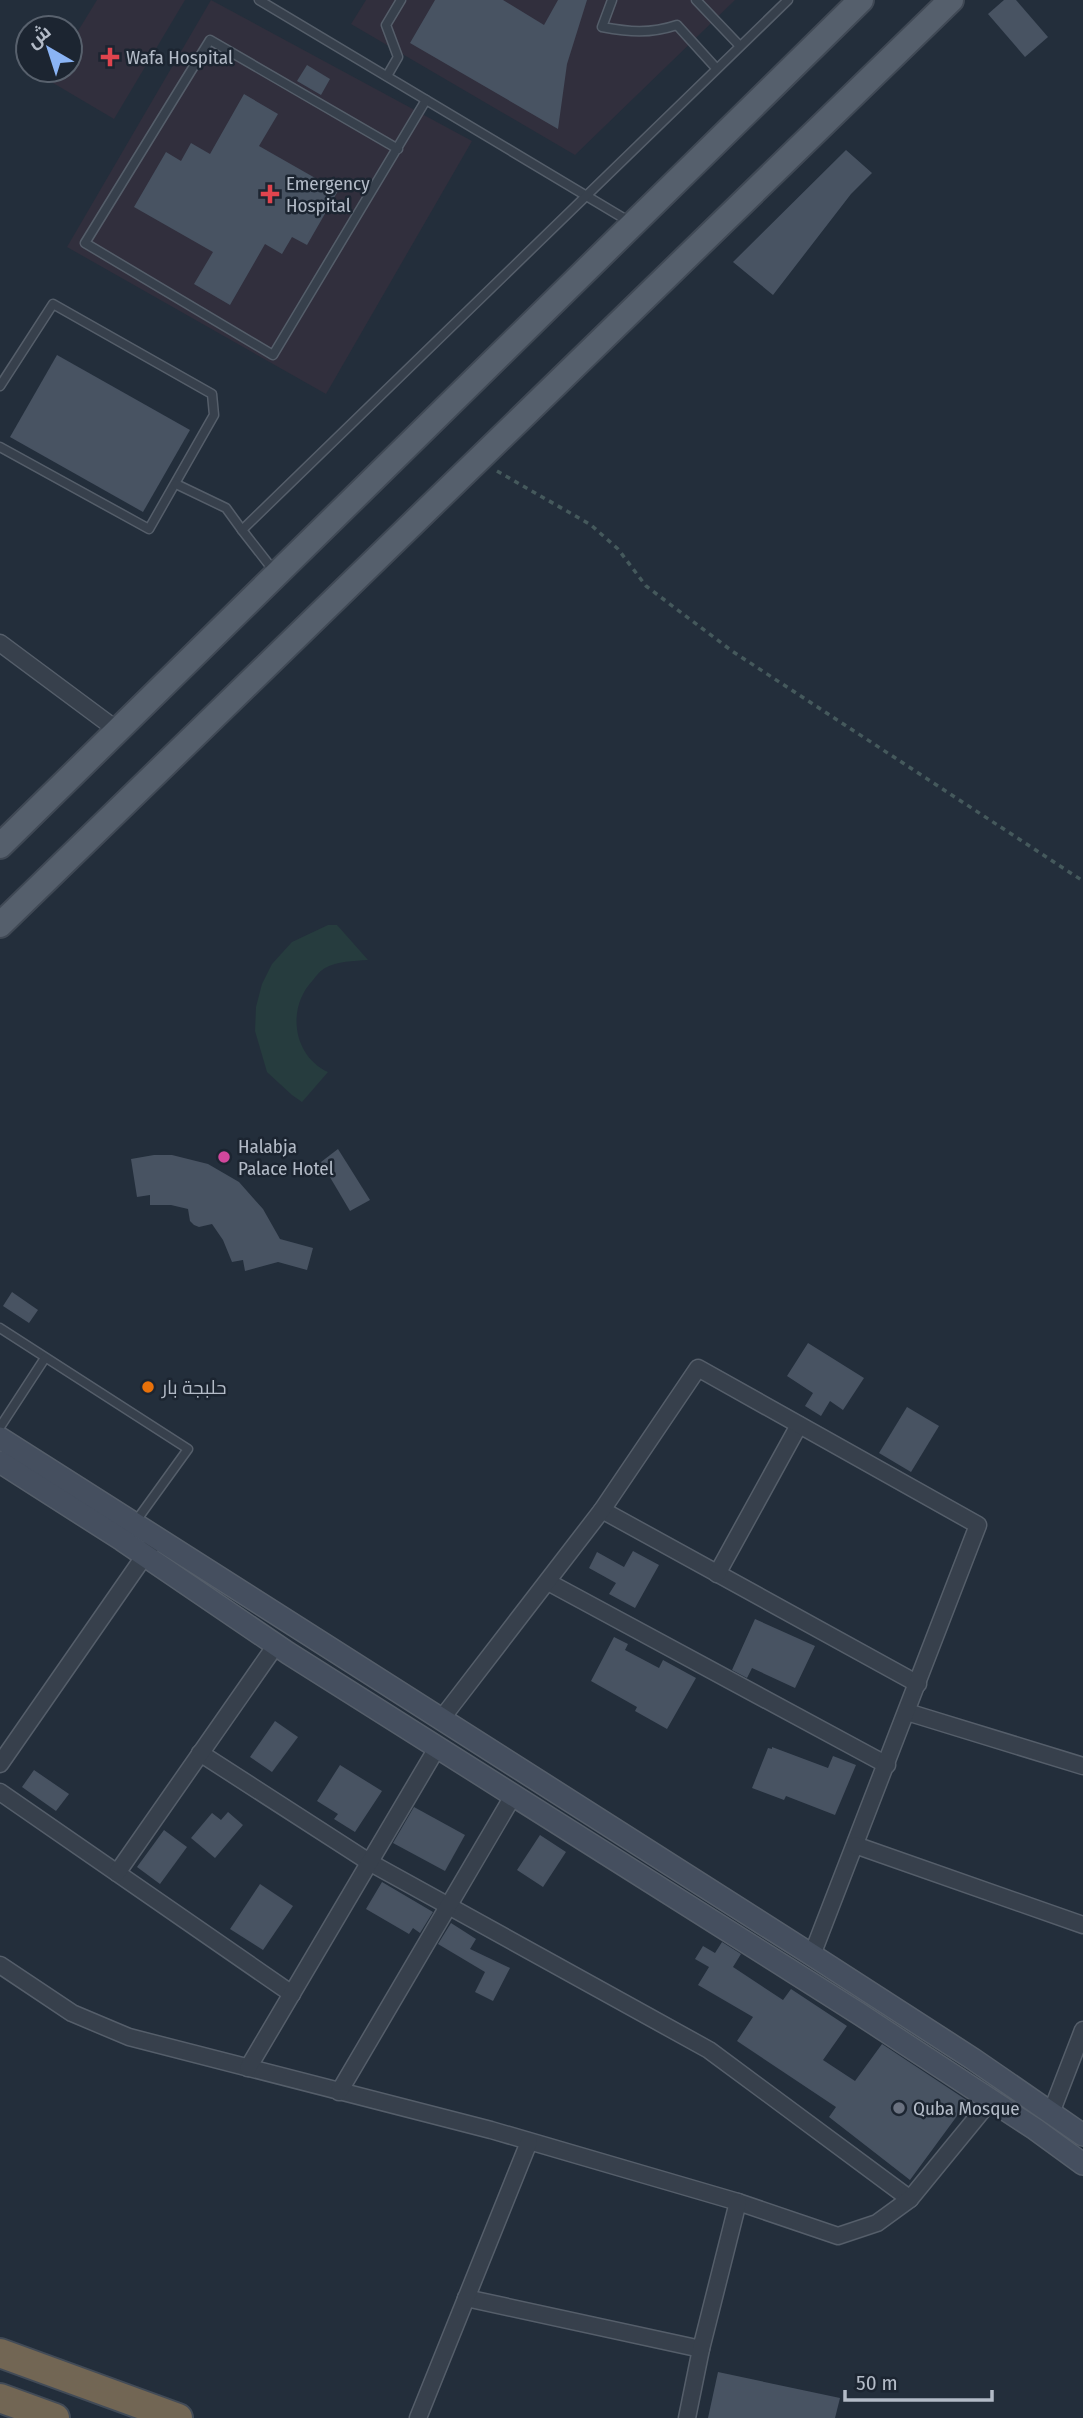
<svg xmlns="http://www.w3.org/2000/svg" width="1083" height="2418" font-family="'Fira Sans Condensed',Cairo,sans-serif">
  <style>
    .medical { fill: #312f3d }
    .green { fill: #263c3e }
    .building { fill: #485362 }
    .lines { fill: none; stroke-linecap: round; stroke-linejoin: round }
    .lane-casing { stroke: #555e6a; stroke-width: 11 }
    .street-casing { stroke: #555e6a; stroke-width: 19 }
    .secondary-casing { stroke: #555e6a; stroke-width: 24 }
    .primary-casing { stroke: #404955; stroke-width: 28 }
    .highway-casing { stroke: #424b57; stroke-width: 32 }
    .path { stroke: #45595c; stroke-width: 3.5; stroke-dasharray: 5 5; stroke-linecap: butt }
    .lane { stroke: #37404c; stroke-width: 8 }
    .street { stroke: #37404c; stroke-width: 16 }
    .secondary { stroke: #454f5f; stroke-width: 21 }
    .primary { stroke: #555f6c; stroke-width: 24 }
    .highway { stroke: #726654; stroke-width: 28 }
    .health-dot { fill: #e0444e; stroke: #1c2531; stroke-width: 2.5 }
    .hotel-dot { fill: #d1479c; stroke: #1c2531; stroke-width: 2.5 }
    .food-dot { fill: #e8710a; stroke: #1c2531; stroke-width: 2.5 }
    .worship-dot { fill: #6b7280; stroke: #1c2531; stroke-width: 2.5 }
    .labels { text-anchor: middle; stroke-width: 5; stroke-linejoin: round; paint-order: stroke }
    .poi-label { font-size: 19px; fill: #b3bbc7; stroke: #1c2531; text-anchor: start }
  </style>
  <rect width="100%" height="100%" fill="#232e3b"/>
  <g class="medical">
    <polygon points="97,0 185,0 114,119 48,80 54,70 70,70 70,44"/>
    <polygon points="211,0 472,141 326,394 67,247"/>
    <polygon points="366,0 735,0 575,155 351,24"/>
  </g>
  <path class="green" d="M328,925H337L368,960C354,961 337,961 325,968C321,970 316,976 313,980C286,1008 293,1056 328,1072L302,1102L292,1095L267,1072L255,1031L256,1007L262,984L272,964L292,942Z"/>
  <g class="building">
    <polygon points="435,0 503,0 544,25 558,0 587,0 567,64 558,129 410,43"/>
    <polygon points="1004,0 1016,0 1048,37 1025,57 988,14"/>
    <polygon points="307,65 330,79 321,95 297,81"/>
    <polygon points="244,94 278,114 259,146 338,191 307,245 292,237 282,254 265,244 230,305 194,284 213,252 134,207 166,152 181,161 191,143 210,154"/>
    <polygon points="846,150 872,173 851,194 773,295 733,262"/>
    <polygon points="57,355 190,430 143,512 10,437"/>
    <polygon points="338,1149 370,1200 350,1211 321,1162"/>
    <polygon points="154,1155 172,1155 208,1164 239,1182 263,1209 280,1239 313,1248 307,1270 278,1262 245,1271 243,1260 232,1262 223,1240 212,1224 199,1227 194,1225 190,1221 188,1209 171,1205 150,1205 150,1195 137,1197 131,1159"/>
    <polygon points="12,1292 38,1310 29,1323 3,1306"/>
    <polygon points="808,1343 864,1378 843,1410 830,1401 821,1416 805,1406 813,1393 787,1376"/>
    <polygon points="907,1407 939,1426 911,1472 879,1453"/>
    <polygon points="633,1551 659,1565 635,1608 609,1594 616,1583 589,1568 597,1552 624,1567"/>
    <polygon points="755,1619 815,1646 795,1688 752,1668 747,1678 732,1670"/>
    <polygon points="614,1637 628,1644 625,1650 659,1668 663,1660 696,1678 667,1729 635,1711 637,1707 591,1681"/>
    <polygon points="275,1721 298,1737 272,1772 250,1757"/>
    <polygon points="772,1747 828,1768 833,1756 856,1765 835,1815 786,1796 784,1800 752,1788 768,1748 772,1749"/>
    <polygon points="340,1765 382,1791 355,1832 334,1819 338,1814 317,1801"/>
    <polygon points="34,1770 69,1794 56,1811 22,1787"/>
    <polygon points="414,1807 465,1835 445,1871 393,1843"/>
    <polygon points="228,1812 243,1825 215,1858 191,1838 212,1813 221,1820"/>
    <polygon points="164,1830 187,1847 160,1884 137,1867"/>
    <polygon points="540,1835 566,1852 543,1887 517,1870"/>
    <polygon points="382,1882 433,1912 420,1933 413,1928 409,1934 366,1909"/>
    <polygon points="260,1884 293,1906 263,1950 230,1929"/>
    <polygon points="451,1923 476,1939 470,1949 510,1968 493,2001 475,1992 485,1972 438,1944"/>
    <polygon points="722,1942 741,1954 733,1967 783,2000 791,1989 847,2026 823,2060 855,2081 882,2044 968,2101 910,2180 829,2117 836,2107 737,2041 753,2017 698,1985 709,1967 695,1959 703,1946 715,1953"/>
    <polygon points="718,2372 840,2398 835,2418 708,2418"/>
  </g>
  <g class="lines">
    <g class="lane-casing">
      <g id="lane">
        <polyline points="259,0 630,222"/>
        <path d="M612,0L602,27C629,32 650,34 677,25L716,68"/>
        <polyline points="696,0 739,45"/>
        <polyline points="387,76 398,57 386,25 401,0"/>
        <polyline points="398,149 210,40 85,243 273,355 426,100"/>
        <polyline points="0,386 53,304 212,394 214,415 149,529 0,447"/>
        <polyline points="176,484 226,508 242,530"/>
        <polyline points="274,571 242,530 788,0"/>
        <polyline points="0,1328 188,1449 136,1521"/>
        <polyline points="0,1427 45,1358"/>
      </g>
    </g>
    <g class="street-casing">
      <g id="street">
        <polyline points="0,643 117,730"/>
        <polyline points="602,1510 918,1684"/>
        <polyline points="717,1574 799,1425"/>
        <polyline points="548,1582 887,1765"/>
        <polyline points="907,1712 1083,1766"/>
        <polyline points="442,1718 602,1510 698,1368 978,1525 812,1955"/>
        <polyline points="200,1753 369,1862 709,2050 910,2199"/>
        <polyline points="0,1764 150,1548"/>
        <polyline points="0,1792 292,1994"/>
        <polyline points="855,1845 1083,1925"/>
        <polyline points="117,1873 276,1645"/>
        <polyline points="0,1965 72,2013 129,2037 491,2130 738,2202 838,2236 877,2223 910,2199 991,2100"/>
        <polyline points="248,2068 437,1748"/>
        <polyline points="339,2092 513,1796"/>
        <polyline points="1051,2113 1083,2030"/>
        <polyline points="466,2298 701,2349"/>
        <polyline points="418,2418 529,2142"/>
        <polyline points="687,2418 701,2349 738,2202"/>
      </g>
    </g>
    <g class="secondary-casing">
      <g id="secondary">
        <polyline points="0,1438 812,1955 973,2059 1083,2135"/>
        <polyline points="0,1462 122,1540 288,1653 858,2013 1035,2129 1083,2164"/>
      </g>
    </g>
    <g class="primary-casing">
      <g id="primary">
        <polyline points="0,846 861,0"/>
        <polyline points="0,925 951,0"/>
      </g>
    </g>
    <g class="highway-casing">
      <g id="highway">
        <polyline points="0,2353 178,2418"/>
        <polyline points="0,2398 55,2418"/>
      </g>
    </g>
    <polyline class="path" points="497,471 591,525 618,549 646,586 732,651 1083,881"/>
    <use href="#lane" class="lane"/>
    <use href="#street" class="street"/>
    <use href="#secondary" class="secondary"/>
    <use href="#primary" class="primary"/>
    <use href="#highway" class="highway"/>
  </g>
  <g class="health-dot">
    <path d="M106.5 46.5h7v7h7v7h-7v7h-7v-7h-7v-7h7z"/>
    <path d="M266.5 183.5h7v7h7v7h-7v7h-7v-7h-7v-7h7z"/>
  </g>
  <circle class="hotel-dot" cx="224" cy="1157" r="7"/>
  <circle class="food-dot" cx="148" cy="1387" r="7"/>
  <circle class="worship-dot" cx="899" cy="2108" r="7"/>
  <g class="labels">
    <g class="poi-label">
      <text x="126" y="64">Wafa Hospital</text>
      <text x="286" y="190">Emergency<tspan x="286" dy="22">Hospital</tspan></text>
      <text x="238" y="1153">Halabja<tspan x="238" dy="22">Palace Hotel</tspan></text>
      <text x="162" y="1394">حلبجة بار</text>
      <text x="913" y="2115">Quba Mosque</text>
    </g>
  </g>
  <g transform="translate(49 49) rotate(321)"><circle r="33" fill="#1c2531" stroke="#58616d" stroke-width="2"/>
  <path d="M0-5L12 26L0 18L-12 26Z" fill="#8ab4f5"/>
  <text y="-10" font-size="19" font-weight="bold" text-anchor="middle" fill="#b3bbc7">ش</text>
  </g>
  <path d="M845 2390v10h147v-10" fill="none" stroke="#b3bbc7" stroke-width="3.5"/>
  <text x="856" y="2390" font-size="21" fill="#b3bbc7" stroke="#1c2531" stroke-width="5" paint-order="stroke">50 m</text>
</svg>
